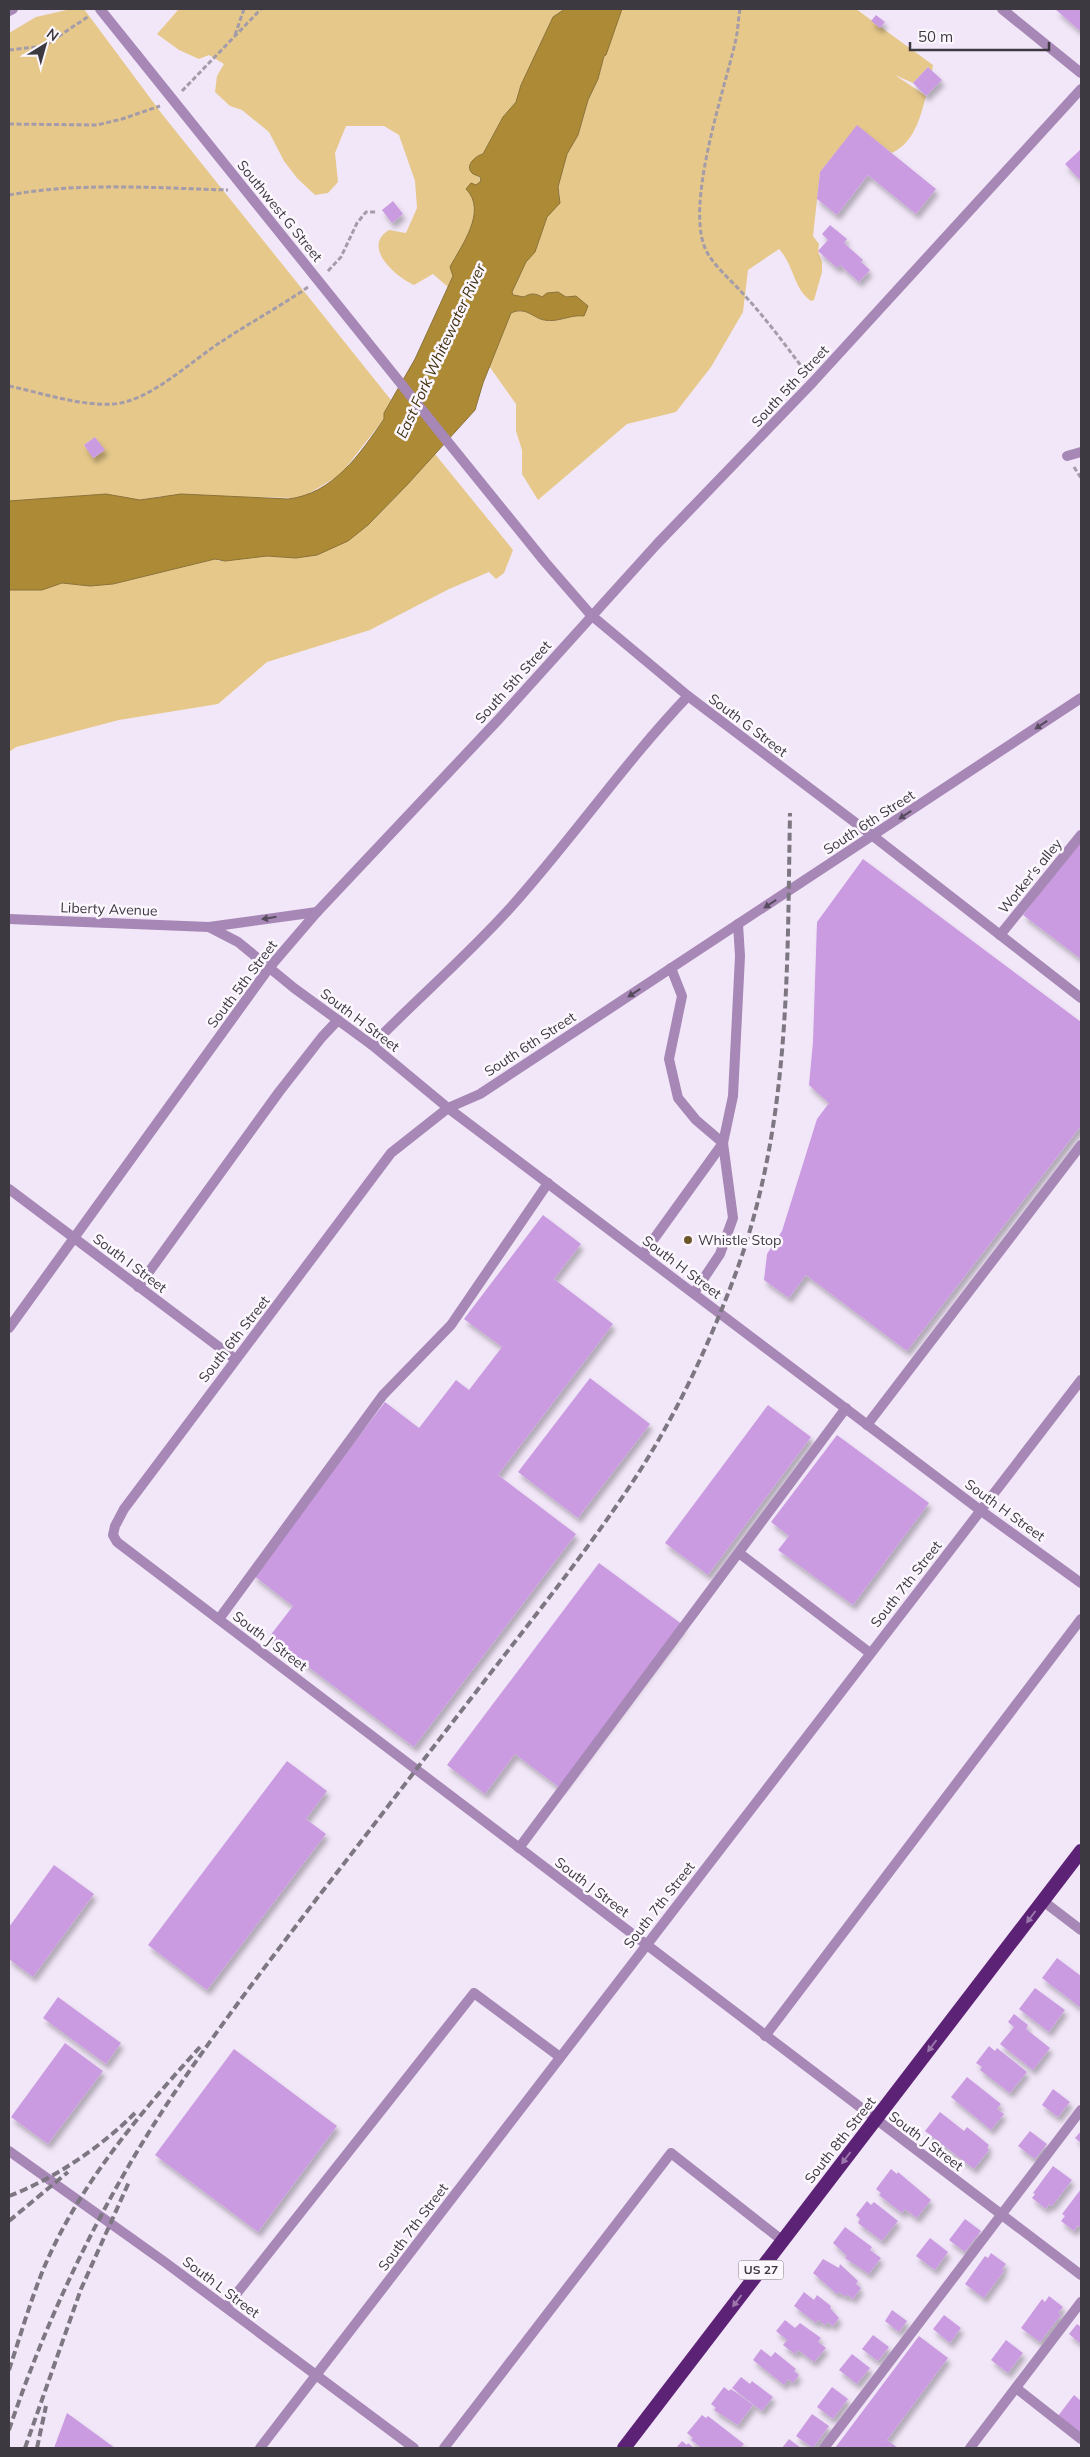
<svg xmlns="http://www.w3.org/2000/svg" width="1090" height="2457" font-family="Mulish,sans-serif">
  <style>
    .green { fill: #e5c88a; fill-rule: evenodd }
    .water { fill: #ad8a35; stroke: #8b7238 }
    .building { fill: #ca9be1; filter: url(#shadow) }
    .lines { fill: none; stroke-linecap: round; stroke-linejoin: round }
    .path { stroke: #a49ca9; stroke-width: 3; stroke-dasharray: 5 2.5; stroke-linecap: butt }
    .service { stroke: #a687b6; stroke-width: 10 }
    .minor { stroke: #a687b6; stroke-width: 10 }
    .tertiary { stroke: #a687b6; stroke-width: 10 }
    .trunk { stroke: #5c2275; stroke-width: 14 }
    .rail { stroke: #7d7782; stroke-width: 4; stroke-dasharray: 8 4; stroke-linecap: butt }
    .minor-bridge { stroke: #a687b6; stroke-width: 10 }
    .oneway { fill: #574c5e }
    .oneway2 { fill: #9c77ac }
    .poi-dot { fill: #6b5625; stroke: #fcf7fe; stroke-width: 2 }
    .labels { text-anchor: middle; stroke-width: 5; stroke-linejoin: round; paint-order: stroke }
    .shield { fill: #fcf7fe; stroke: #767279; stroke-width: 1 }
    .shield-label { font-size: 12px; font-weight: bold; fill: #3d3940 }
    .street-label { font-size: 14px; fill: #3d3940; stroke: #fcf7fe }
    .poi-label { font-size: 14px; fill: #3d3940; stroke: #fcf7fe; text-anchor: start }
    .water-label { font-size: 15px; font-style: italic; fill: #41320e; stroke: #fcf7fe }
  </style>
  <defs>
    <filter id="shadow"><feDropShadow dx="3" dy="5.5" stdDeviation="2.5" flood-color="#0004"/></filter>
  </defs>
  <rect width="100%" height="100%" fill="#f2e7f8"/>
  <g class="green">
    <path d="M71,9H84L162,114L391,400L384,413V419L340,475L301,498L162,496L140,500L93,495L9,501V33L36,17ZM95,437L104,450L94,458L84,445Z"/>
    <path d="M179,9H565L553,17L521,85L516,102L503,117L483,154L476,173L481,181L476,185L472,196C481,220 461,247 450,267L453,276L448,287L433,274L414,285C396,277 361,247 389,230L406,233L417,208L415,181L399,135L384,126H346L335,153L338,182L328,193L315,195L297,178L284,161L269,132L242,110L230,106L215,92L217,76L224,64L209,55L199,59L179,50L157,34Z"/>
    <path d="M622,9H856L933,65L932,71L928,67L913,83L895,75L926,96C920,119 914,142 892,153L857,126L820,172L813,236L819,244L818,251L822,262V272L814,300L811,301C793,288 794,265 779,249L748,270L743,312L711,367L676,412L627,424L538,500L522,474V450L516,431V404L489,366L511,313C525,306 532,317 543,320C554,323 565,319 574,315L576,296L566,297C559,291 548,292 542,297C536,293 530,293 524,297L513,295L512,292L526,262L535,251L547,217L560,197L558,187L567,154L578,135L588,100L598,79L604,56L606,55Z"/>
    <polygon points="435,454 513,550 504,573 496,579 489,572 449,589 370,630 267,662 218,704 119,720 16,747 9,752 9,590 42,590 62,583 90,586 113,584 215,559 219,561 267,556 296,558 368,525"/>
  </g>
  <path class="water" d="M565,9H622L606,55L604,56L598,79L588,100L578,135L567,154L558,187L560,203L547,217L535,252L526,262L512,292L513,295L524,297C530,293 536,293 542,297L547,293L558,292L566,297L576,296L588,306L584,316C570,314 559,323 544,320C533,318 526,306 511,313L483,383L475,410L407,485L368,525L348,541L317,555L296,558L267,556L225,561L215,559L113,584L90,586L62,583L42,590H9V501L106,494L140,500L181,494L288,499C333,494 360,454 384,419V413L415,359L453,276L450,267C461,246 488,211 466,189L471,183L476,185L481,181L480,177C477,175 474,175 472,173C464,165 477,155 483,154L503,117L516,102L521,85L553,17Z"/>
  <g class="building">
    <polygon points="1055,9 1081,9 1081,28 1079,30"/>
    <polygon points="876,15 885,22 880,28 871,21"/>
    <polygon points="928,67 942,80 926,96 913,83"/>
    <polygon points="857,125 936,189 916,214 868,175 837,215 817,199 820,172"/>
    <polygon points="1081,149 1081,177 1079,179 1065,164"/>
    <polygon points="393,201 403,214 392,223 382,210"/>
    <polygon points="830,225 847,239 844,243 863,260 861,262 870,270 859,282 840,265 837,268 818,251 828,240 822,234"/>
    <polygon points="95,437 105,450 93,458 84,445"/>
    <polygon points="1079,841 1081,843 1081,959 1023,915"/>
    <polygon points="863,859 1081,1022 1081,1126 907,1351 806,1275 789,1298 764,1280 767,1254 782,1231 817,1119 829,1103 809,1085 813,1042 817,922"/>
    <polygon points="543,1215 581,1244 554,1279 613,1324 498,1475 576,1534 414,1747 269,1637 293,1606 253,1575 385,1402 419,1428 456,1380 469,1390 502,1347 464,1319"/>
    <polygon points="590,1378 650,1424 578,1518 518,1472"/>
    <polygon points="768,1405 811,1437 708,1575 665,1543"/>
    <polygon points="837,1435 929,1503 853,1605 778,1550 789,1536 771,1522"/>
    <polygon points="599,1563 683,1625 560,1788 515,1754 485,1794 447,1765"/>
    <polygon points="287,1761 327,1791 306,1819 326,1834 207,1990 148,1945"/>
    <polygon points="54,1865 94,1894 33,1977 9,1959 9,1927"/>
    <polygon points="1057,1958 1081,1976 1081,2008 1042,1978"/>
    <polygon points="1035,1988 1065,2010 1049,2032 1019,2009"/>
    <polygon points="58,1997 121,2043 106,2064 43,2018"/>
    <polygon points="1014,2014 1028,2025 1026,2029 1050,2048 1033,2070 1000,2044 1014,2027 1008,2022"/>
    <polygon points="65,2043 103,2071 48,2144 11,2117"/>
    <polygon points="989,2046 995,2051 997,2048 1027,2072 1010,2093 980,2070 982,2067 976,2063"/>
    <polygon points="234,2049 337,2126 258,2232 155,2155"/>
    <polygon points="967,2077 1001,2104 997,2109 1004,2114 991,2130 951,2097"/>
    <polygon points="1053,2089 1070,2102 1058,2117 1042,2105"/>
    <polygon points="940,2112 964,2131 967,2127 989,2145 987,2148 989,2150 974,2169 925,2131"/>
    <polygon points="1030,2131 1047,2144 1035,2159 1018,2146"/>
    <polygon points="1081,2131 1081,2143 1075,2138"/>
    <polygon points="1053,2166 1072,2180 1052,2206 1049,2204 1046,2209 1032,2198 1035,2194 1033,2193"/>
    <polygon points="891,2169 897,2174 898,2172 931,2200 917,2218 905,2209 902,2213 879,2195 881,2193 876,2189"/>
    <polygon points="1081,2189 1081,2227 1077,2226 1074,2231 1061,2221 1065,2216 1062,2214"/>
    <polygon points="867,2201 871,2205 874,2202 898,2221 882,2241 858,2223 860,2219 856,2215"/>
    <polygon points="965,2219 981,2231 965,2252 949,2240"/>
    <polygon points="845,2227 872,2247 870,2250 881,2258 869,2274 845,2258 847,2256 833,2243"/>
    <polygon points="930,2238 948,2252 935,2270 916,2256"/>
    <polygon points="991,2253 1006,2264 1002,2269 1004,2271 984,2298 965,2284 985,2256 988,2258"/>
    <polygon points="823,2259 839,2268 840,2264 858,2281 856,2284 861,2288 853,2299 847,2294 846,2297 839,2292 837,2294 813,2273"/>
    <polygon points="804,2292 814,2300 817,2295 831,2306 830,2308 839,2318 833,2326 828,2322 825,2325 818,2320 816,2323 794,2306"/>
    <polygon points="1049,2296 1063,2307 1058,2313 1061,2315 1040,2342 1021,2328 1042,2299 1045,2302"/>
    <polygon points="892,2310 907,2321 899,2332 885,2321"/>
    <polygon points="944,2315 961,2328 950,2343 933,2329"/>
    <polygon points="785,2320 795,2328 800,2323 821,2338 818,2342 826,2348 814,2362 798,2350 795,2354 783,2345 787,2340 776,2331"/>
    <polygon points="1077,2324 1081,2327 1081,2344 1069,2334"/>
    <polygon points="873,2335 889,2347 878,2361 862,2349"/>
    <polygon points="919,2336 948,2358 887,2440 898,2448 835,2448"/>
    <polygon points="1006,2340 1023,2353 1008,2373 991,2360"/>
    <polygon points="761,2349 771,2357 775,2352 796,2369 794,2371 799,2375 793,2383 788,2379 784,2385 753,2360"/>
    <polygon points="852,2354 870,2368 857,2384 839,2370"/>
    <polygon points="741,2377 750,2384 752,2381 773,2397 762,2411 732,2388"/>
    <polygon points="724,2387 729,2391 731,2389 753,2405 738,2425 714,2410 716,2408 711,2404"/>
    <polygon points="832,2387 848,2399 833,2419 817,2407"/>
    <polygon points="1074,2395 1081,2401 1081,2434 1058,2416"/>
    <polygon points="67,2413 115,2448 54,2448"/>
    <polygon points="812,2414 829,2426 813,2448 796,2436"/>
    <polygon points="702,2415 706,2418 708,2416 744,2444 740,2448 702,2448 691,2440 693,2438 687,2433"/>
    <polygon points="789,2439 801,2448 782,2448"/>
    <polygon points="682,2441 687,2445 688,2443 694,2448 676,2448"/>
  </g>
  <g class="lines">
    <g class="path">
      <path d="M740,9C738,20 738,32 735,43C724,92 682,212 708,254C718,270 734,283 746,297C767,320 786,346 805,371"/>
      <polyline points="235,35 244,9"/>
      <polyline points="9,50 44,46 89,16"/>
      <polyline points="182,91 261,9"/>
      <polyline points="9,124 97,125 122,119 160,106"/>
      <path d="M9,195C80,182 156,188 228,190"/>
      <polyline points="328,271 341,257 357,223 366,212 377,212"/>
      <path d="M9,386C42,393 79,406 113,404C150,402 193,359 224,340C251,322 281,306 308,287"/>
      <polyline points="1074,467 1081,478"/>
    </g>
    <g class="service">
      <polyline points="1000,935 1081,835"/>
      <path d="M372,1045C418,998 468,955 512,906C573,838 625,762 688,696"/>
      <polyline points="643,1254 723,1143 696,1120 678,1098 669,1059 682,996 671,968"/>
      <polyline points="138,1287 279,1092 322,1037 338,1020"/>
      <polyline points="694,1293 720,1254 733,1218 723,1143 733,1096 740,956 738,924"/>
      <polyline points="867,1425 1081,1145"/>
      <polyline points="739,1553 870,1653"/>
      <polyline points="219,1619 383,1395 451,1325 548,1183"/>
      <polyline points="519,1848 846,1408"/>
      <polyline points="765,2036 1081,1619"/>
      <polyline points="226,2307 474,1993 560,2057"/>
      <polyline points="1016,2388 1081,2439"/>
      <polyline points="444,2448 671,2153 783,2241"/>
      <polyline points="824,2448 1081,2110"/>
      <polyline points="970,2448 1081,2302"/>
    </g>
    <g class="minor">
      <polyline points="100,9 137,55"/>
      <polyline points="1002,9 1081,73"/>
      <polyline points="9,11 13,9"/>
      <polyline points="439,431 545,562 591,615 688,696 873,836 1081,998"/>
      <polyline points="1067,456 1081,452"/>
      <polyline points="1081,698 480,1094 448,1108 391,1153 124,1509 115,1526 113,1535 117,1542 1081,2275"/>
      <polyline points="9,919 209,927 238,942 294,988 372,1045 448,1108 980,1510 1081,1583"/>
      <polyline points="209,927 317,912"/>
      <polyline points="9,1189 235,1359"/>
      <polyline points="9,1328 269,968 317,912 498,720 657,544 813,382 1081,89"/>
      <polyline points="1043,1901 1081,1930"/>
      <polyline points="260,2448 1081,1380"/>
    </g>
    <polyline class="tertiary" points="9,2151 166,2263 414,2448"/>
    <polyline class="trunk" points="624,2448 1081,1851"/>
    <g class="rail">
      <path d="M9,2196C54,2179 101,2147 135,2113"/>
      <polyline points="9,2221 68,2172"/>
      <path d="M9,2370C20,2337 30,2302 43,2270C78,2186 140,2113 200,2047"/>
      <path d="M9,2430C48,2314 103,2200 171,2098C217,2029 268,1963 318,1897C371,1829 423,1760 476,1692C532,1619 591,1547 641,1469C679,1409 709,1344 734,1278C791,1126 787,972 790,813"/>
      <polyline points="25,2448 81,2289 129,2182"/>
      <polyline points="37,2448 46,2406"/>
    </g>
    <polyline class="minor-bridge" points="137,55 439,431"/>
  </g>
  <defs><path id="oneway-solid" d="M-6-.8H1V-3.2L6.5 0L1 3.2V.8H-6Z" transform="scale(1.25)"/></defs>
  <g class="oneway">
    <use href="#oneway-solid" transform="translate(1041 725) rotate(146)"/>
    <use href="#oneway-solid" transform="translate(905 815) rotate(146)"/>
    <use href="#oneway-solid" transform="translate(770 904) rotate(147)"/>
    <use href="#oneway-solid" transform="translate(269 918) rotate(171)"/>
    <use href="#oneway-solid" transform="translate(634 993) rotate(147)"/>
  </g>
  <g class="oneway2">
    <use href="#oneway-solid" transform="translate(1031 1917) rotate(127)"/>
    <use href="#oneway-solid" transform="translate(932 2046) rotate(127)"/>
    <use href="#oneway-solid" transform="translate(846 2158) rotate(127)"/>
    <use href="#oneway-solid" transform="translate(737 2301) rotate(127)"/>
  </g>
  <circle class="poi-dot" cx="688" cy="1240" r="5"/>
  <g class="labels">
    <rect class="shield" x="738.5" y="2260.5" width="45" height="19" rx="4"/>
    <g class="shield-label">
      <text x="761" y="2274">US 27</text>
    </g>
    <g class="street-label">
      <text transform="translate(280 211) rotate(51)" y="5">Southwest G Street</text>
      <text transform="translate(790 386) rotate(-47)" y="5">South 5th Street</text>
      <text transform="translate(513 682) rotate(-48)" y="5">South 5th Street</text>
      <text transform="translate(748 725) rotate(37)" y="5">South G Street</text>
      <text transform="translate(869 822) rotate(-33)" y="5">South 6th Street</text>
      <text transform="translate(1030 876) rotate(-51)" y="5">Worker's alley</text>
      <text transform="translate(109 909) rotate(2)" y="5">Liberty Avenue</text>
      <text transform="translate(242 984) rotate(-53)" y="5">South 5th Street</text>
      <text transform="translate(360 1020) rotate(37)" y="5">South H Street</text>
      <text transform="translate(530 1044) rotate(-33)" y="5">South 6th Street</text>
      <text transform="translate(130 1263) rotate(37)" y="5">South I Street</text>
      <text transform="translate(682 1267) rotate(37)" y="5">South H Street</text>
      <text transform="translate(234 1339) rotate(-52)" y="5">South 6th Street</text>
      <text transform="translate(1005 1510) rotate(36)" y="5">South H Street</text>
      <text transform="translate(906 1584) rotate(-52)" y="5">South 7th Street</text>
      <text transform="translate(270 1641) rotate(37)" y="5">South J Street</text>
      <text transform="translate(592 1887) rotate(37)" y="5">South J Street</text>
      <text transform="translate(659 1905) rotate(-52)" y="5">South 7th Street</text>
      <text transform="translate(840 2140) rotate(-52)" y="5">South 8th Street</text>
      <text transform="translate(926 2141) rotate(37)" y="5">South J Street</text>
      <text transform="translate(413 2227) rotate(-53)" y="5">South 7th Street</text>
      <text transform="translate(221 2287) rotate(37)" y="5">South L Street</text>
    </g>
    <g class="poi-label">
      <text x="698" y="1245">Whistle Stop</text>
    </g>
    <g class="water-label">
      <text transform="translate(441 351) rotate(-65)" y="5">East Fork Whitewater River</text>
    </g>
  </g>
  <rect width="1090" height="2457" fill="none" stroke="#3d3940" stroke-width="20"/>
  <g transform="translate(45 45) rotate(37)" stroke="#fcf7fe" stroke-width="4" paint-order="stroke">
  <path d="M0-4L9 19L0 12L-9 19Z" fill="#3d3940"/>
  <text y="-8" font-size="14" font-weight="bold" text-anchor="middle" fill="#3d3940">N</text>
  </g>
  <path d="M910 42v8h139v-8" fill="none" stroke="#3d3940" stroke-width="2.5"/>
  <text x="918" y="42" font-size="15" fill="#3d3940" stroke="#fcf7fe" stroke-width="4" paint-order="stroke">50 m</text>
</svg>
